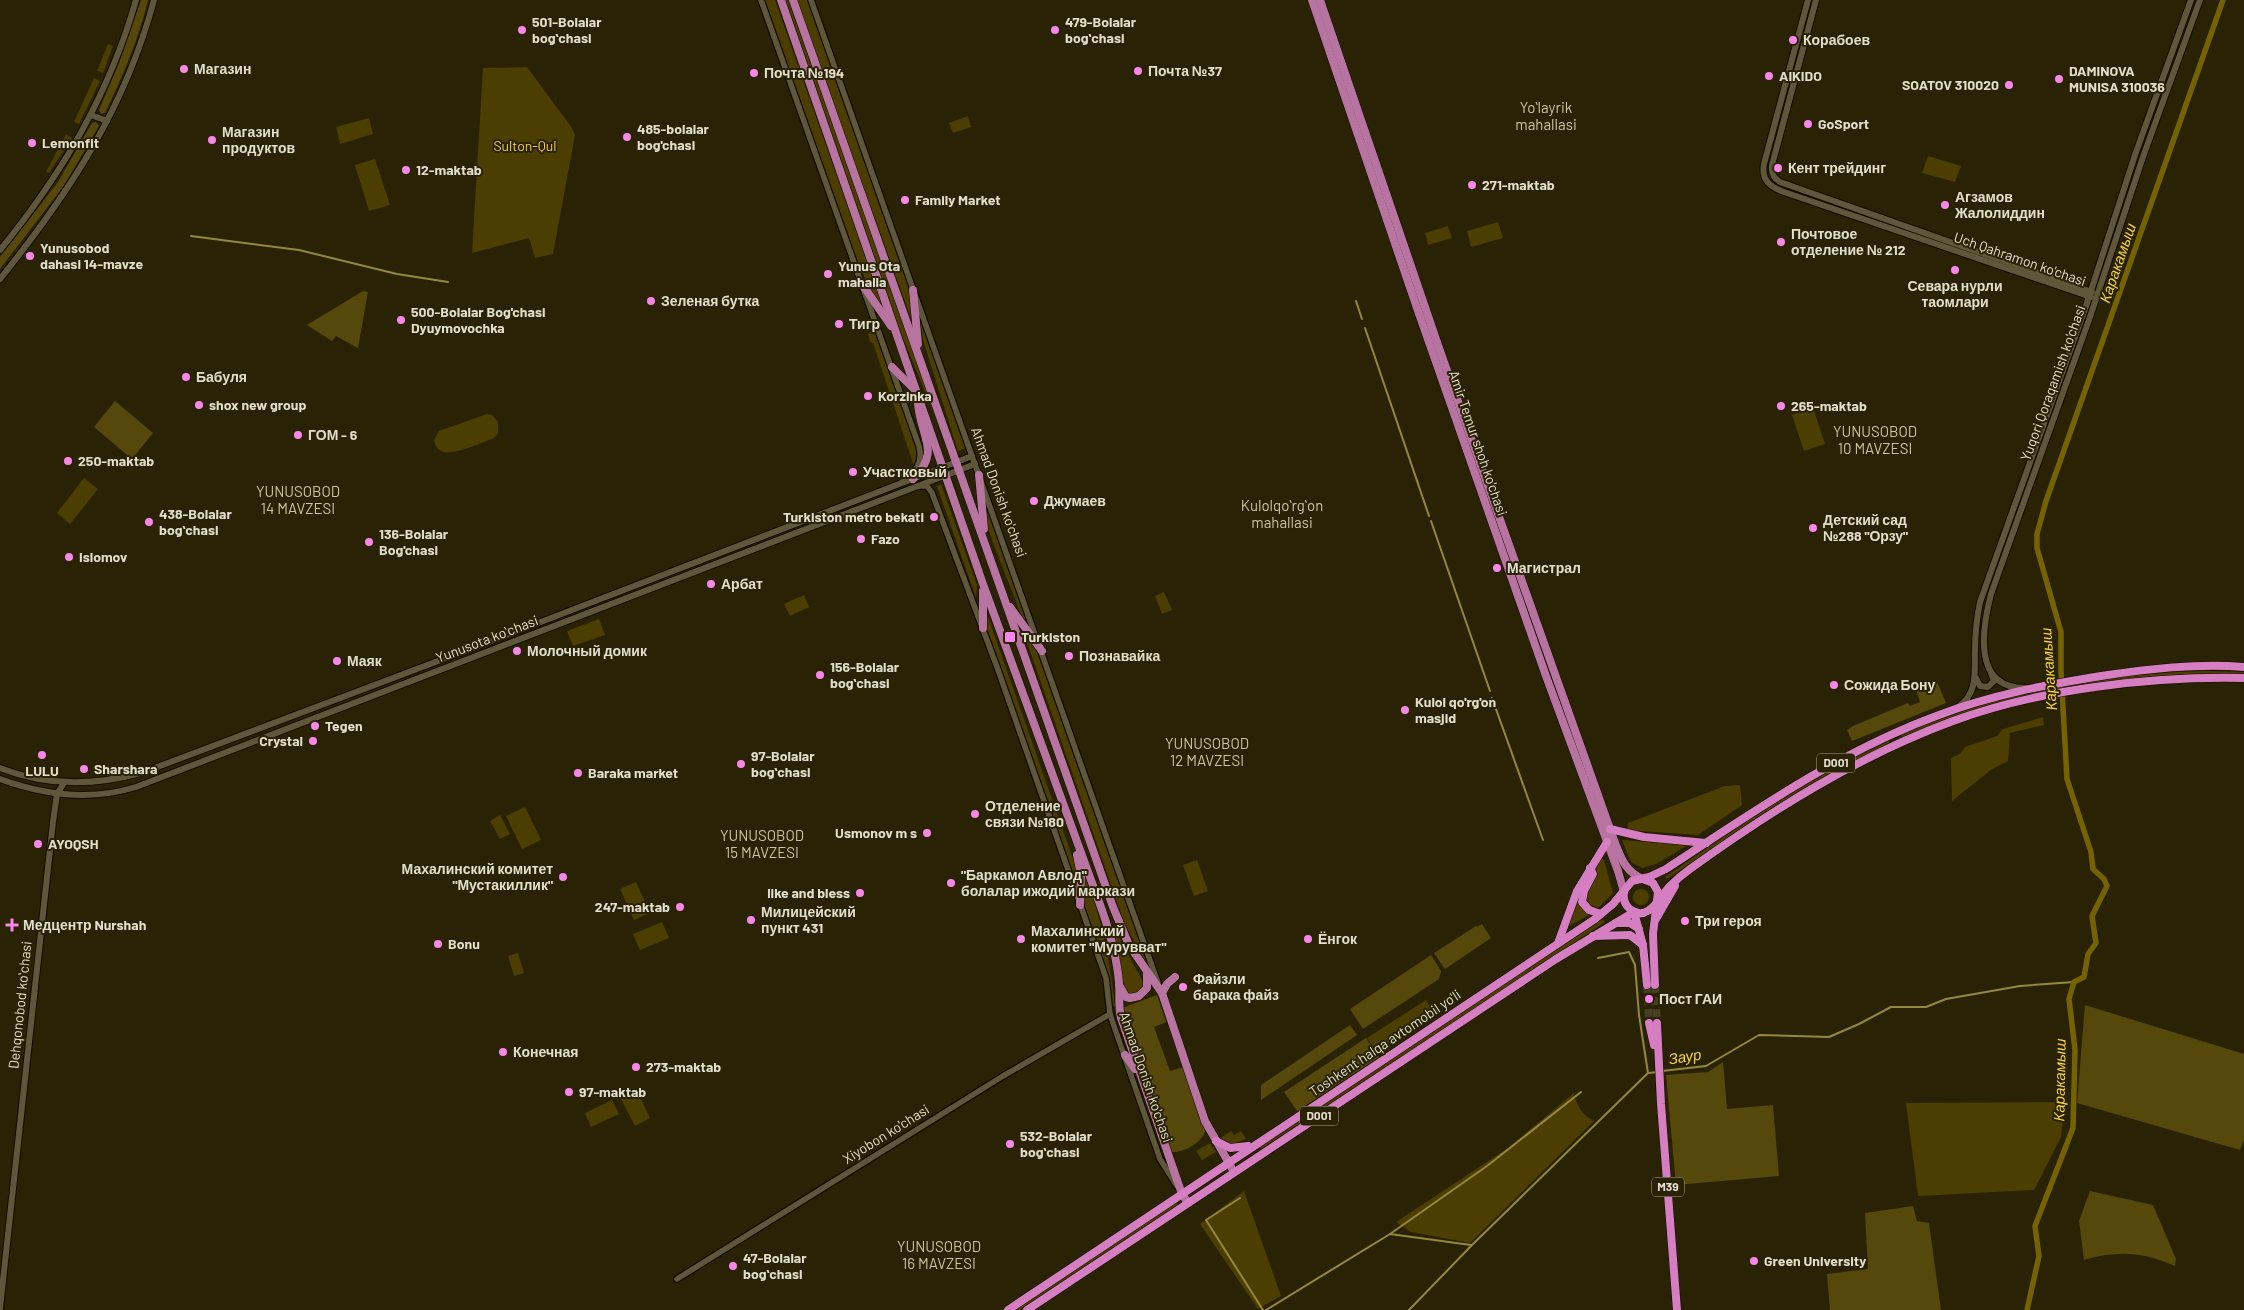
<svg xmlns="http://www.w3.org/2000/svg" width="2244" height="1310" font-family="Barlow,sans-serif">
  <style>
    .green { fill: #4b3e00 }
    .forest { fill: #55480a }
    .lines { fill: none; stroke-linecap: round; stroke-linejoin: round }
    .stream { stroke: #96873e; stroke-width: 2 }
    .canal { stroke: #756200; stroke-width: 5.5 }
    .trunk-tunnel { stroke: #453e23; stroke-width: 8; stroke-dasharray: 8 4; stroke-linecap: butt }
    .tertiary-casing { stroke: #120b00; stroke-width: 8 }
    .secondary-casing { stroke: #120b00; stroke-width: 8 }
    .primary-casing { stroke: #120b00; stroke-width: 9 }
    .trunk-casing { stroke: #120b00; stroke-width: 9 }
    .tertiary { stroke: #5f573a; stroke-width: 5.5 }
    .secondary { stroke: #5f573a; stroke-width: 6 }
    .primary { stroke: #b874a0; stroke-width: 8 }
    .trunk { stroke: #d67ec2; stroke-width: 8 }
    .poi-dot { fill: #f987e9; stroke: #292205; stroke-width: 2 }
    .labels { text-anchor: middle; stroke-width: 4; stroke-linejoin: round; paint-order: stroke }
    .shield { fill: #292205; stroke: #aaa691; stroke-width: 1 }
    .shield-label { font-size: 12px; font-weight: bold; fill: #e2decd }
    .poi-label { font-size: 14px; font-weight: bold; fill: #e2decd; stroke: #292205; text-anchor: start }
    .park-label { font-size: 14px; fill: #f1cf3c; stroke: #292205 }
    .street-label { font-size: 14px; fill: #e2decd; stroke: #292205 }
    .neighbourhood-label { font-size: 15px; fill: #cbc3a2; stroke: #292205 }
    .water-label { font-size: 15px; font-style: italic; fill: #f4d241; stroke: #292205 }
  </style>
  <rect width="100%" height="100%" fill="#292205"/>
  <g class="green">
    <polygon points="765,0 775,0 883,308 870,289 857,262"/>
    <polygon points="786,0 788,0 950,453 901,333"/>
    <polygon points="796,0 808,0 906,276 912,309 911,318"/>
    <polygon points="108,44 113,46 103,73 97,71"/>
    <polygon points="527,67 572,128 575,135 553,254 535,258 529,238 472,253 483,68"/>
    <polygon points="94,78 100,81 79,124 74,122"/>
    <polygon points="968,116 971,127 953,133 949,123"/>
    <polygon points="369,118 373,134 340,144 336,127"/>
    <polygon points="66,134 72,138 49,173 46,172"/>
    <polygon points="1928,156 1961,166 1955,182 1922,173"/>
    <polygon points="375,159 390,205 369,211 355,165"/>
    <polygon points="1498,222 1503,238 1471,247 1467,231"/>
    <polygon points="1448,226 1452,238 1428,245 1425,233"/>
    <polygon points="919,315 966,448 958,451 923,340"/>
    <polygon points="874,331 918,453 914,466 873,343 870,342 868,334"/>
    <polygon points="1813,408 1825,444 1804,451 1792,415"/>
    <path d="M487,414L492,415L498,422V433L495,437C487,442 452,455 444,452C438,451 435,446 434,440L439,431Z"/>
    <polygon points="84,478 98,489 70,524 57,513"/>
    <polygon points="941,484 977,585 976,598 937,486"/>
    <polygon points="985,497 1033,635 1022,617 993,543 984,516"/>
    <polygon points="1164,592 1172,610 1162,614 1155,596"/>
    <polygon points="804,595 809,607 790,616 784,604"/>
    <polygon points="986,611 1078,873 1077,887 987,629"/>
    <polygon points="599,619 605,635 573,646 567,631"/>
    <polygon points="1022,628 1040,653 1151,971 1125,925"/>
    <path d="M2205,671L2244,672V675C2127,670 2010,692 1902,738L1901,735C1999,692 2099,674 2205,671Z"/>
    <polygon points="2043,717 2044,725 2010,733 2008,761 1992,769 1952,801 1951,758 1960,754 1965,747 1997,736 2003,729"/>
    <path d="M1889,741L1890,744L1840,768L1791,796L1667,879L1665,877C1738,827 1809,778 1889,741Z"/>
    <polygon points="1740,785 1742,805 1698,835 1627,830 1628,823 1725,786"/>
    <polygon points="525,807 541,840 522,849 506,816"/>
    <polygon points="500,815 510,834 500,839 490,821"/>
    <polygon points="1622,840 1688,845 1656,864 1642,868 1631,862"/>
    <polygon points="1600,859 1604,860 1613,893 1598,908 1589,904 1586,895 1596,871 1594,868"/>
    <polygon points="1197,860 1208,891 1194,896 1183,865"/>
    <path d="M1084,875C1102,917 1110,961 1115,1006H1112L1109,978L1084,905Z"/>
    <polygon points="636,882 650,913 634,920 620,889"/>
    <circle cx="1641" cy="897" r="8"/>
    <polygon points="1579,901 1589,915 1569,926 1576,903"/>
    <polygon points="1602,919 1605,922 1261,1149 1259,1146"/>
    <polygon points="662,922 669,938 640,950 633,934"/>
    <polygon points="1115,930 1144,984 1142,989 1131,995 1124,991 1120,962 1113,931"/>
    <polygon points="518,953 524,973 514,976 508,956"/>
    <polygon points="1426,1000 1435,1014 1377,1052 1367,1038"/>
    <polygon points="636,1089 650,1118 635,1126 620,1097"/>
    <path d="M1574,1093C1577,1106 1582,1115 1594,1121L1470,1243L1411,1232L1396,1222L1508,1148Z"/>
    <polygon points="612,1100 619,1114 591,1127 585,1113"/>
    <polygon points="2065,1102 2061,1137 2034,1190 1918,1196 1906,1103"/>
    <polygon points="1231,1131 1234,1135 1241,1131 1246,1139 1231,1145 1219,1139"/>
    <polygon points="1210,1143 1216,1152 1202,1160 1196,1151"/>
    <polygon points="1244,1191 1281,1296 1258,1309 1200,1224"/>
    <polygon points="1176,1202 1178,1205 1020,1310 1013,1310"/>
  </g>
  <g class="forest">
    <path d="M141,0H148C139,39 122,77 105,113L101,114L99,110L119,63Z"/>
    <polygon points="96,122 99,126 63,187 0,269 0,257 58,182 92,123"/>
    <polygon points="363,291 368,292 358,348 336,336 332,341 307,325"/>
    <polygon points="115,401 153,433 132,459 94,427"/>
    <polygon points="1937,682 1946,703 1852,741 1847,730 1853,726 1908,703 1910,706 1920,702 1916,690"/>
    <polygon points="1482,924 1491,938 1445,969 1434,953 1476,926 1477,927"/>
    <polygon points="1431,955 1441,971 1439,979 1363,1029 1350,1009"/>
    <path d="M1157,995L1166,1022L1154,1027L1170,1071L1183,1067L1205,1131C1202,1143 1183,1153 1171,1152L1124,1021L1122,1008Z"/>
    <polygon points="2085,1005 2244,1054 2244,1140 2240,1150 2077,1103"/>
    <polygon points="1350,1025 1357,1035 1261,1100 1261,1085"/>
    <polygon points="1366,1038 1379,1057 1297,1111 1284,1092"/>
    <polygon points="1723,1062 1727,1109 1773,1105 1779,1176 1676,1185 1666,1075 1708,1072"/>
    <path d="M2090,1191L2153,1205L2176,1259L2175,1266C2143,1252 2118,1250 2084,1260L2079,1221Z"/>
    <polygon points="1913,1206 1917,1221 1929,1223 1941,1310 1830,1310 1827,1274 1868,1269 1865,1213"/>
  </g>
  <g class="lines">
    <g class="stream">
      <polyline points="191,236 299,250 397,274 448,282"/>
      <polyline points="1356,301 1362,319"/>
      <polyline points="1365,328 1429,516"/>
      <polyline points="1431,521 1490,691"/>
      <polyline points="1492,698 1543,840"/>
      <polyline points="1598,958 1629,952 1635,965 1639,1015 1648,1073"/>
      <polyline points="1662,1071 1706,1066 1759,1035 1829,1037 1859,1024 1891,1007 1926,1007 1946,999 2020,986 2074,982"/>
      <polyline points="1240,1198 1206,1220 1263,1310"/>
      <polyline points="1390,1234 1487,1166 1581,1092"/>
      <polyline points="1266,1310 1390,1234 1471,1245"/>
      <polyline points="1409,1310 1472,1245 1648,1073 1658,1072"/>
    </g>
    <polyline class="canal" points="2027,1310 2039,1256 2035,1226 2073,1128 2075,1050 2069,999 2074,982 2084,977 2088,954 2096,943 2092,916 2107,886 2104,879 2093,869 2091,852 2067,779 2061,672 2061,632 2037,548 2037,534 2046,501 2223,0"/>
    <g class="trunk-tunnel">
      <polyline points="1647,985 1649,1023"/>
      <polyline points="1655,985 1657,1023"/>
    </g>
    <g class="tertiary-casing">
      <g id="tertiary">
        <path d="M761,0L919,446C924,465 914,472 901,483"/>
        <polyline points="811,0 1158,983"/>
        <polyline points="919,486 927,486 932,493 997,667 1106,978 1110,1014 1115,1029 1160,1159 1177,1186"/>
        <polyline points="677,1279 1003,1076 1110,1014"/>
      </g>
    </g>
    <g class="secondary-casing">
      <g id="secondary">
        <path d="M1808,0L1764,164C1761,180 1770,187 1784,192L2091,297"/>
        <path d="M1816,0L1772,165C1771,173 1773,178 1780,182L2092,292"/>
        <polyline points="91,115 107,121"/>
        <path d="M0,250C62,174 109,95 136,0"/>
        <path d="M0,279C69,193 125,109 154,0"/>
        <polyline points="1976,678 1980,686 1988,687 1994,681 1991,673"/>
        <path d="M2026,688C1972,689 1982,629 1991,594L2090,317L2144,154L2200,0"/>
        <path d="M1958,707C1979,692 1974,672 1975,650C1975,634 1977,617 1980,602L2085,309L2136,152L2191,0"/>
        <path d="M0,768C48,787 95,786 144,772L507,635L972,456"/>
        <path d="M0,779C44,795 91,801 136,787L975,464"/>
        <polyline points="0,1308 53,822 57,794 64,783"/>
      </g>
    </g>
    <g class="primary-casing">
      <g id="primary">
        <path d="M781,0L983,584L1102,910C1110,933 1117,958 1119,983C1120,995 1118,1005 1121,1018L1182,1194L1188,1203"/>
        <polyline points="793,0 1113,907 1129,945 1162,993 1205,1121 1234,1172"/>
        <polyline points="1312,0 1417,308 1546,676 1618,871 1624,892"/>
        <path d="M1320,0L1438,345L1614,840C1620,856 1625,872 1643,879"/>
        <polyline points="862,284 891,326"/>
        <polyline points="913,290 918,344"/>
        <polyline points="892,367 915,390"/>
        <polyline points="979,475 984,529"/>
        <path d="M913,479C942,452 920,436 918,403"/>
        <polyline points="983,591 983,628"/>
        <polyline points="1010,607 1042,651"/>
        <polyline points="1077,855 1081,875 1080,905"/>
        <polyline points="1119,985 1126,997 1130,998 1139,996 1147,988 1147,974"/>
        <polyline points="1162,993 1167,984 1175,977"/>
        <polyline points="1125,1055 1135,1069"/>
      </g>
    </g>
    <g class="trunk-casing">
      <g id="trunk">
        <polyline points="1610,829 1644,837 1706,843"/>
        <polyline points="1590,868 1593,874 1584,891 1582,902 1589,910 1601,914"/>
        <polyline points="1643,879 1653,883 1658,892 1653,934 1655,985"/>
        <path d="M1624,892C1623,899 1625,905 1630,909C1648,924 1660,896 1670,886C1676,880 1683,874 1690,869C1772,810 1858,756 1953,721C2039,689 2153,676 2244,678"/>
        <polyline points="1634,912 1643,945 1647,985"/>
        <polyline points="1656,919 1675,886"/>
        <polyline points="1616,923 1630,923 1639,929"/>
        <polyline points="1593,936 1630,935 1643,945"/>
        <polyline points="1558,943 1577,891 1607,842"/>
        <polyline points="1649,1023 1654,1045"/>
        <polyline points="1657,1023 1661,1104 1677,1310"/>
        <polyline points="1216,1141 1230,1148 1248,1146"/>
        <path d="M1008,1310L1595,919L1613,904L1632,881L1649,877L1666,869C1753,812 1840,751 1939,715C1991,695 2045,685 2101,676C2147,669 2197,663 2244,667"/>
        <polyline points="1027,1310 1556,959 1634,912"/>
      </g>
    </g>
    <use href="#tertiary" class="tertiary"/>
    <use href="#secondary" class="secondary"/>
    <use href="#primary" class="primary"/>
    <use href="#trunk" class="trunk"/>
  </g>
  <g class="poi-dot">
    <circle cx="522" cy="30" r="5"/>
    <circle cx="1055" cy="30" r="5"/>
    <circle cx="1793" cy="40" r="5"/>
    <circle cx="184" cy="69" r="5"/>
    <circle cx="1138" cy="71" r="5"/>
    <circle cx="754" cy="73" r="5"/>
    <circle cx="1769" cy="76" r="5"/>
    <circle cx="2059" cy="79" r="5"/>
    <circle cx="2009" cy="85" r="5"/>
    <circle cx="1808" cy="124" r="5"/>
    <circle cx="627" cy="137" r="5"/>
    <circle cx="212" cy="140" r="5"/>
    <circle cx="32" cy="143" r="5"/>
    <circle cx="1778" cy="168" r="5"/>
    <circle cx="406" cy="170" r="5"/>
    <circle cx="1472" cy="185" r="5"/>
    <circle cx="905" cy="200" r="5"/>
    <circle cx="1945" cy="205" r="5"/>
    <circle cx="1781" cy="242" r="5"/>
    <circle cx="30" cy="256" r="5"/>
    <circle cx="1955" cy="270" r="5"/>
    <circle cx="828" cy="274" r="5"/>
    <circle cx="651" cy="301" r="5"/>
    <circle cx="401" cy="320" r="5"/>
    <circle cx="839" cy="324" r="5"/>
    <circle cx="186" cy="377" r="5"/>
    <circle cx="868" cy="396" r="5"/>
    <circle cx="199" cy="405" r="5"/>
    <circle cx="1781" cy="406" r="5"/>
    <circle cx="298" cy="435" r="5"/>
    <circle cx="68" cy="461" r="5"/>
    <circle cx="853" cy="472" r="5"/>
    <circle cx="1034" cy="501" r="5"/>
    <circle cx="934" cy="517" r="5"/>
    <circle cx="149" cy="522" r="5"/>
    <circle cx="1813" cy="528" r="5"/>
    <circle cx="861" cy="539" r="5"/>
    <circle cx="369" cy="542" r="5"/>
    <circle cx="69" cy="557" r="5"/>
    <circle cx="1497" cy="568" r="5"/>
    <circle cx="711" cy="584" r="5"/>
    <rect x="1004" y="631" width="12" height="12" rx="2.5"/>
    <circle cx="517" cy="651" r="5"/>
    <circle cx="1069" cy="656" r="5"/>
    <circle cx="337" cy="661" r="5"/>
    <circle cx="820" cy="675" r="5"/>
    <circle cx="1834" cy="685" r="5"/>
    <circle cx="1405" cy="710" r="5"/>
    <circle cx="315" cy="726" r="5"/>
    <circle cx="313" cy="741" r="5"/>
    <circle cx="42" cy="755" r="5"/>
    <circle cx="741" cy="764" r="5"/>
    <circle cx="84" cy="769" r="5"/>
    <circle cx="578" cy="773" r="5"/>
    <circle cx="975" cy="814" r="5"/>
    <circle cx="927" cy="833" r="5"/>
    <circle cx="38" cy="844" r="5"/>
    <circle cx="563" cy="877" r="5"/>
    <circle cx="951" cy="883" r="5"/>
    <circle cx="860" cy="893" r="5"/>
    <circle cx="680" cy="907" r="5"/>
    <circle cx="751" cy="920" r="5"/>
    <circle cx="1685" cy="921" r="5"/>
    <path d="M9.5 917.5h5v5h5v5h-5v5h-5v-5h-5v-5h5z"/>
    <circle cx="1021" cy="939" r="5"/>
    <circle cx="1308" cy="939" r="5"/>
    <circle cx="438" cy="944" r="5"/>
    <circle cx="1183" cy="987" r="5"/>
    <circle cx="1649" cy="999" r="5"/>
    <circle cx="503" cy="1052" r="5"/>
    <circle cx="636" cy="1067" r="5"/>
    <circle cx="569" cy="1092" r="5"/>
    <circle cx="1010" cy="1144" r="5"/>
    <circle cx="1754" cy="1261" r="5"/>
    <circle cx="733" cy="1266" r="5"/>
  </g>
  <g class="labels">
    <g class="shield">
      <rect x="1817" y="753.5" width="38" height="19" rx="4"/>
      <rect x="1300" y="1106.5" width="38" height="19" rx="4"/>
      <rect x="1652" y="1177.5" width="32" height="19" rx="4"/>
    </g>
    <g class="shield-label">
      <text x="1836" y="767">D001</text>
      <text x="1319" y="1120">D001</text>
      <text x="1668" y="1191">M39</text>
    </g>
    <g class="poi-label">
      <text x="532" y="27">501-Bolalar<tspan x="532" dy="16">bogʻchasi</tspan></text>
      <text x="1065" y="27">479-Bolalar<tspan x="1065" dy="16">bogʻchasi</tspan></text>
      <text x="1803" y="45">Корабоев</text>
      <text x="194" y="74">Магазин</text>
      <text x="1148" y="76">Почта №37</text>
      <text x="2069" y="76">DAMINOVA<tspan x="2069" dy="16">MUNISA 310036</tspan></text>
      <text x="764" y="78">Почта №194</text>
      <text x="1779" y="81">AIKIDO</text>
      <text x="1999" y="90" text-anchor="end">SOATOV 310020</text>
      <text x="1818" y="129">GoSport</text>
      <text x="637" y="134">485-bolalar<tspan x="637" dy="16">bog'chasi</tspan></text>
      <text x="222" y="137">Магазин<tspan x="222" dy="16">продуктов</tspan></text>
      <text x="42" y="148">Lemonfit</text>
      <text x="1788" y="173">Кент трейдинг</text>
      <text x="416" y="175">12-maktab</text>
      <text x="1482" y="190">271-maktab</text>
      <text x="1955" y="202">Агзамов<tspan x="1955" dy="16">Жалолиддин</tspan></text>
      <text x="915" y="205">Family Market</text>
      <text x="1791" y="239">Почтовое<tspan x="1791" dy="16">отделение № 212</tspan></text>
      <text x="40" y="253">Yunusobod<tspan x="40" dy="16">dahasi 14-mavze</tspan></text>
      <text x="838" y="271">Yunus Ota<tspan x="838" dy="16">mahalla</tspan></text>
      <text x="1955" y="291" text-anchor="middle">Севара нурли<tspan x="1955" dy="16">таомлари</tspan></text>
      <text x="661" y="306">Зеленая бутка</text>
      <text x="411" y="317">500-Bolalar Bog'chasi<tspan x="411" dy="16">Dyuymovochka</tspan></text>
      <text x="849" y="329">Тигр</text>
      <text x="196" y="382">Бабуля</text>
      <text x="878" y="401">Korzinka</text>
      <text x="209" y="410">shox new group</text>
      <text x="1791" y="411">265-maktab</text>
      <text x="308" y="440">ГОМ - 6</text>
      <text x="78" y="466">250-maktab</text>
      <text x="863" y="477">Участковый</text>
      <text x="1044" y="506">Джумаев</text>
      <text x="159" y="519">438-Bolalar<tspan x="159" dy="16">bogʻchasi</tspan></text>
      <text x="924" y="522" text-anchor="end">Turkiston metro bekati</text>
      <text x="1823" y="525">Детский сад<tspan x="1823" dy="16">№288 "Орзу"</tspan></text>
      <text x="379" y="539">136-Bolalar<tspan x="379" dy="16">Bog'chasi</tspan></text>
      <text x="871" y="544">Fazo</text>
      <text x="79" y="562">Islomov</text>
      <text x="1507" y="573">Магистрал</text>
      <text x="721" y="589">Арбат</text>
      <text x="1021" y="642">Turkiston</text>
      <text x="527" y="656">Молочный домик</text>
      <text x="1079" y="661">Познавайка</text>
      <text x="347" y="666">Маяк</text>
      <text x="830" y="672">156-Bolalar<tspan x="830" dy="16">bogʻchasi</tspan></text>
      <text x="1844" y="690">Сожида Бону</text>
      <text x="1415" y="707">Kulol qo'rg'on<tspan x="1415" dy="16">masjid</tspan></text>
      <text x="325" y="731">Tegen</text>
      <text x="303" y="746" text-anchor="end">Crystal</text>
      <text x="751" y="761">97-Bolalar<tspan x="751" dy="16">bogʻchasi</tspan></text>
      <text x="94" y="774">Sharshara</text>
      <text x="42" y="776" text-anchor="middle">LULU</text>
      <text x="588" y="778">Baraka market</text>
      <text x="985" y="811">Отделение<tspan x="985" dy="16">связи №180</tspan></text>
      <text x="917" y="838" text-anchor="end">Usmonov m s</text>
      <text x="48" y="849">AYOQSH</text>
      <text x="553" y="874" text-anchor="end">Махалинский комитет<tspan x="553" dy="16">"Мустакиллик"</tspan></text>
      <text x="961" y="880">"Баркамол Авлод"<tspan x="961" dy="16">болалар ижодий маркази</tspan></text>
      <text x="850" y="898" text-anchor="end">like and bless</text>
      <text x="670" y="912" text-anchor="end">247-maktab</text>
      <text x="761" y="917">Милицейский<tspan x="761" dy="16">пункт 431</tspan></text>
      <text x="1695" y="926">Три героя</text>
      <text x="23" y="930">Медцентр Nurshah</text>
      <text x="1031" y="936">Махалинский<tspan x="1031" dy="16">комитет "Мурувват"</tspan></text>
      <text x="1318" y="944">Ёнгок</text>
      <text x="448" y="949">Bonu</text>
      <text x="1193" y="984">Файзли<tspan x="1193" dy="16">барака файз</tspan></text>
      <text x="1659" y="1004">Пост ГАИ</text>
      <text x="513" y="1057">Конечная</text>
      <text x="646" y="1072">273-maktab</text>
      <text x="579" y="1097">97-maktab</text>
      <text x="1020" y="1141">532-Bolalar<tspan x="1020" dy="16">bogʻchasi</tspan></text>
      <text x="743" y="1263">47-Bolalar<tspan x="743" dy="16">bogʻchasi</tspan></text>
      <text x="1764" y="1266">Green University</text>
    </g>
    <g class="park-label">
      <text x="525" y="151">Sulton-Qul</text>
    </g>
    <g class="street-label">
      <text transform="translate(2020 259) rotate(19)" y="5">Uch Qahramon ko'chasi</text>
      <text transform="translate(2053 383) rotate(-70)" y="5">Yuqori Qoraqamish ko'chasi</text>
      <text transform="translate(1478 443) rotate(71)" y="5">Amir Temur shoh ko'chasi</text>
      <text transform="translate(999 492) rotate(70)" y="5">Ahmad Donish ko'chasi</text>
      <text transform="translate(487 639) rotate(-21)" y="5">Yunusota koʻchasi</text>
      <text transform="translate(20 1005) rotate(-84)" y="5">Dehqonobod koʻchasi</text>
      <text transform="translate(1385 1043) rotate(-34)" y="5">Toshkent halqa avtomobil yo'li</text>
      <text transform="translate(1146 1077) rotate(71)" y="5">Ahmad Donish ko'chasi</text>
      <text transform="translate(886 1134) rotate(-32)" y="5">Xiyobon ko'chasi</text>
    </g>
    <g class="neighbourhood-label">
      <text x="1546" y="113">Yoʻlayrik<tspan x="1546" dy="17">mahallasi</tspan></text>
      <text x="1875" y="437">YUNUSOBOD<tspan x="1875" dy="17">10 MAVZESI</tspan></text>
      <text x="298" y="497">YUNUSOBOD<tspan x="298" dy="17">14 MAVZESI</tspan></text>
      <text x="1282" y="511">Kulolqoʻrgʻon<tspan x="1282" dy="17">mahallasi</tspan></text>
      <text x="1207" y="749">YUNUSOBOD<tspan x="1207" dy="17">12 MAVZESI</tspan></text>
      <text x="762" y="841">YUNUSOBOD<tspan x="762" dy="17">15 MAVZESI</tspan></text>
      <text x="939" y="1252">YUNUSOBOD<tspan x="939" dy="17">16 MAVZESI</tspan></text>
    </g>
    <g class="water-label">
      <text transform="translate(2118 263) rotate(-71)" y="5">Каракамыш</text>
      <text transform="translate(2049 669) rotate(-94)" y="5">Каракамыш</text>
      <text transform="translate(1685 1057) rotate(-9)" y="5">Заур</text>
      <text transform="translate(2060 1080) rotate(-89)" y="5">Каракамыш</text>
    </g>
  </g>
</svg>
